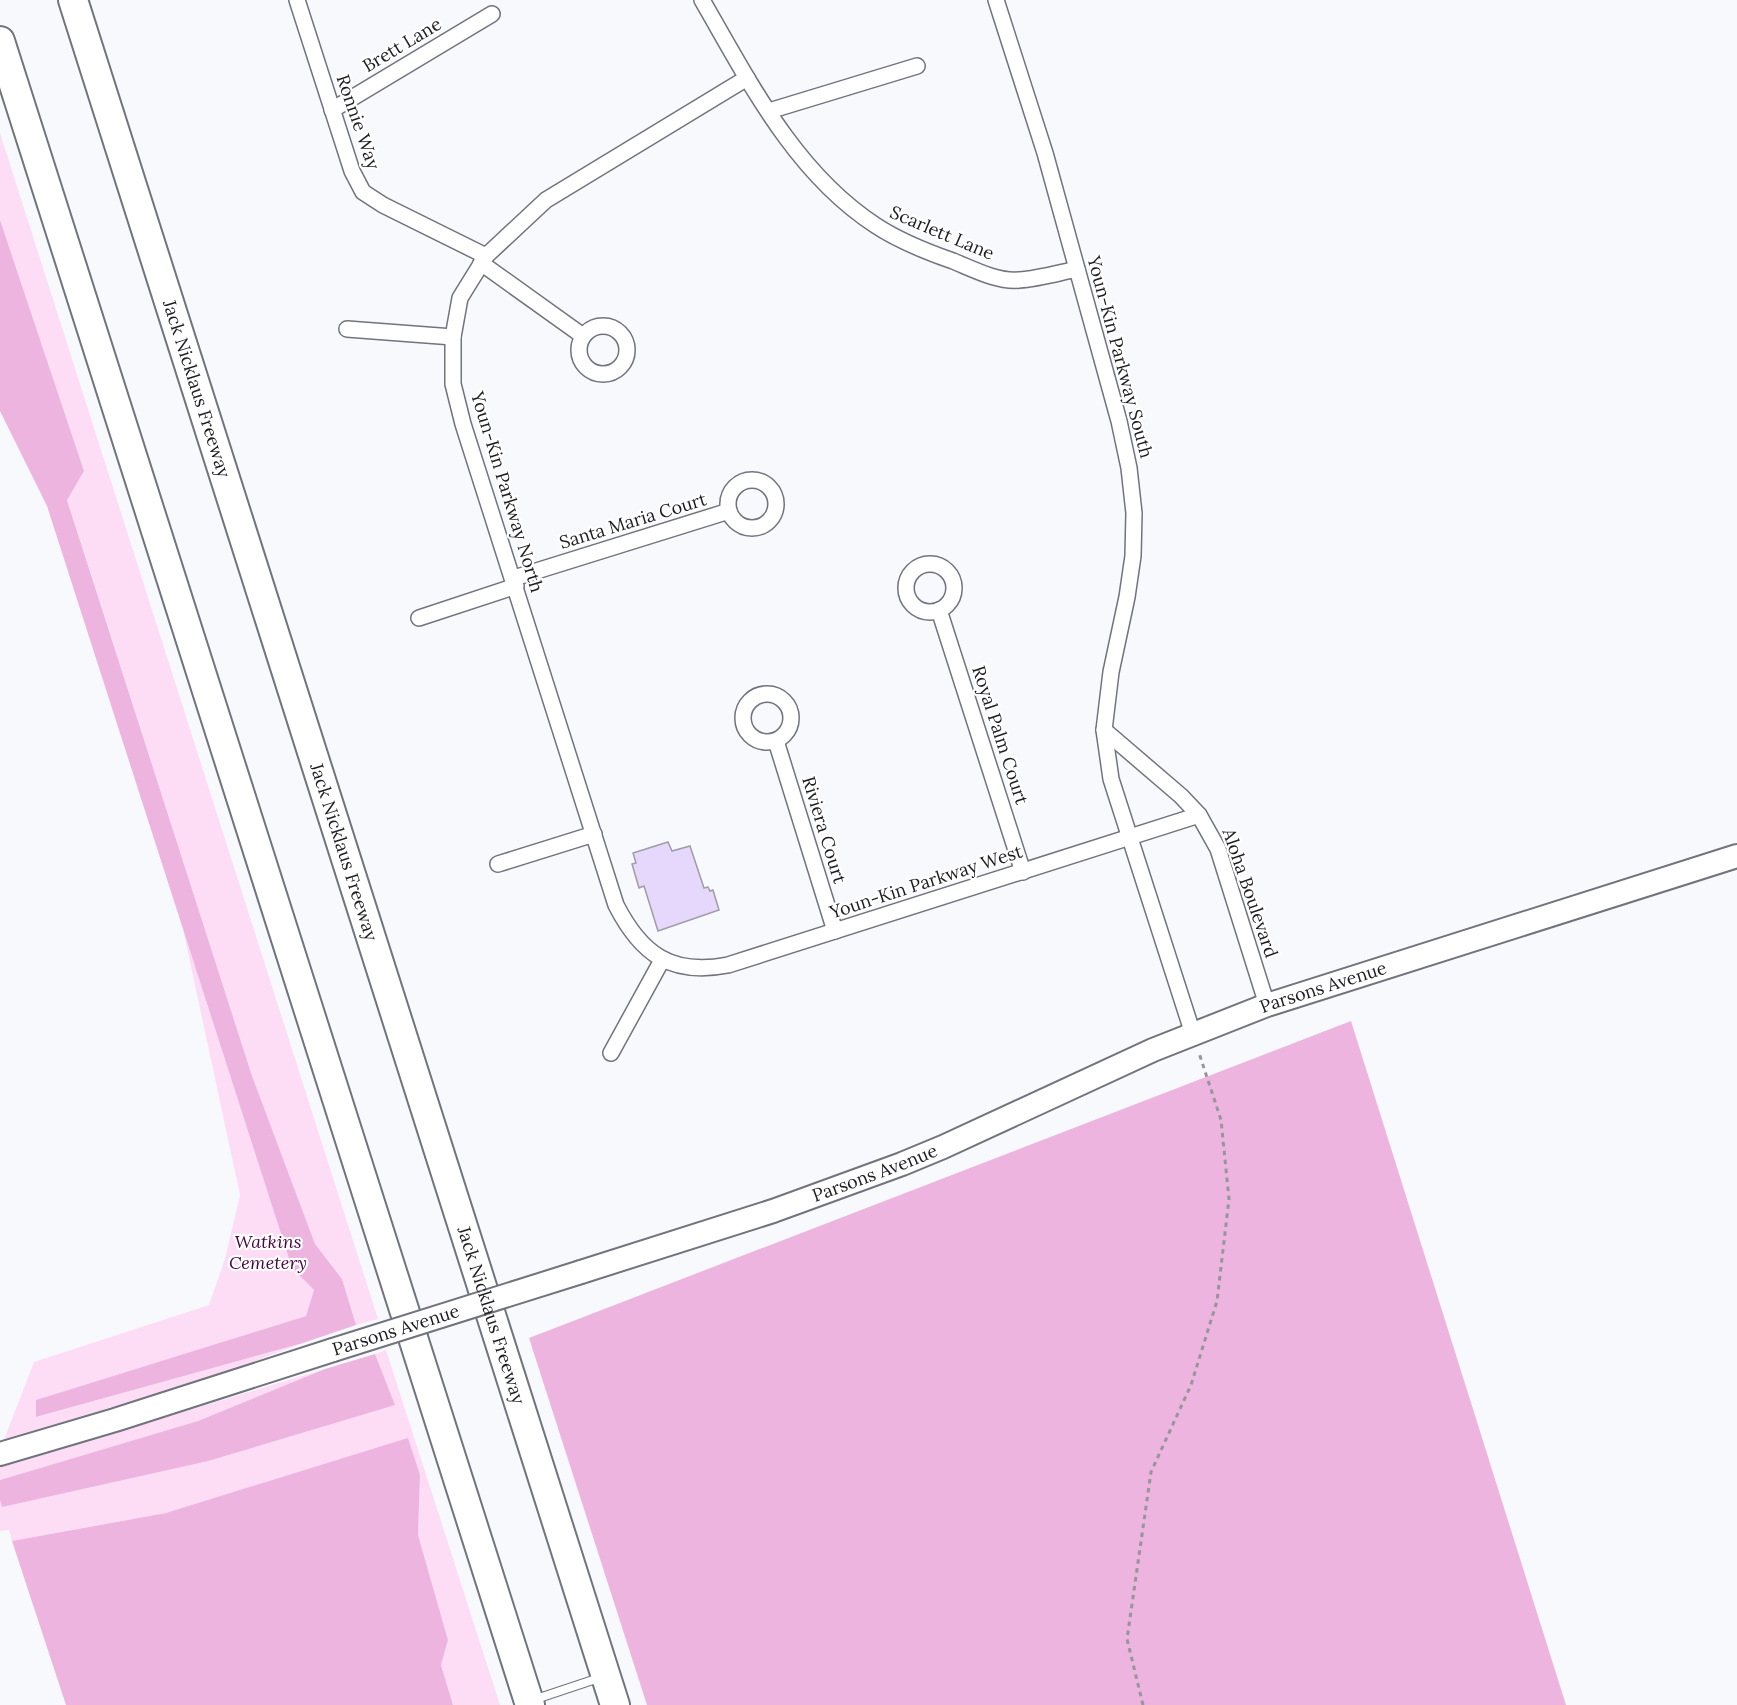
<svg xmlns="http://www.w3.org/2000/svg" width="1737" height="1705" font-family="Lora,serif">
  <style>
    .green { fill: #fddcf5 }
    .forest { fill: #edb4e0 }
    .building { fill: #e6d7fc; stroke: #a09da6; stroke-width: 1.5 }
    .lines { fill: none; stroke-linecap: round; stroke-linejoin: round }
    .lane-casing { stroke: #71747d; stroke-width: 10 }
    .street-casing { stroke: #71747d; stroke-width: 18 }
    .secondary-casing { stroke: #71747d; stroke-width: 26 }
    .highway-casing { stroke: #71747d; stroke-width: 32 }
    .path { stroke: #95969a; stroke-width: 3; stroke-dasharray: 4.5 4.5; stroke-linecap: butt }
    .lane { stroke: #fff; stroke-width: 8 }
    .street { stroke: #fff; stroke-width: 15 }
    .secondary { stroke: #fff; stroke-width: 22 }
    .highway { stroke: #fff; stroke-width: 28 }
    .secondary-bridge-casing { stroke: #71747d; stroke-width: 26; stroke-linecap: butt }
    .secondary-bridge { stroke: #fff; stroke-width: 22 }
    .labels { text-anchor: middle; stroke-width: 4.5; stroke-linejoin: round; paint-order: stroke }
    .street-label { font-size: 18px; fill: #1c1d21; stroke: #fff }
    .park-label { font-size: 18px; font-style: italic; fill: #490740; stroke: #fff }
  </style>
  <rect width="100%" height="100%" fill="#f8f9fd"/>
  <g class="green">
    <polygon points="0,133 378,1319 356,1325 342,1279 315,1244 252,1076 67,499 84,471 0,220"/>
    <polygon points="183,929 292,1268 314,1290 306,1316 36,1400 37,1417 303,1343 226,1372 4,1440 34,1362 209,1305 225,1259 240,1195"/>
    <polygon points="386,1350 500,1705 453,1705 441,1665 448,1640 418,1535 420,1475 166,1513 12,1541 9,1530 0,1531 0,1501 2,1507 395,1405 375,1354"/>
    <polygon points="325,1369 198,1421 0,1480 0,1463 193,1409"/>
  </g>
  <g class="forest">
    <polygon points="0,220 84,471 67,500 252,1076 315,1244 342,1279 356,1325 303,1343 36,1417 36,1400 306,1316 314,1290 292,1268 47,506 0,411"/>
    <polygon points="1351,1021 1566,1705 647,1705 529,1338"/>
    <polygon points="375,1354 395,1405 208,1461 2,1507 0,1500 0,1480 198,1421 325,1369"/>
    <polygon points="408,1438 420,1475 418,1535 448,1640 441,1665 453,1705 66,1705 12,1541 166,1513"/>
  </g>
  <polygon class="building" points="668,842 672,851 690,846 704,888 708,887 710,891 713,890 719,910 658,931 644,886 639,888 632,864 636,863 633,853"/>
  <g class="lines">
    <g class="lane-casing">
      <polyline id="lane" points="533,1700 602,1677"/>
    </g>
    <g class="street-casing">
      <g id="street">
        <polyline points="297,0 352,171 363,192 383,205 486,256"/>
        <path d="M702,0C749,81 794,172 875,225C899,241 927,252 953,261C973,269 997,282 1019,280C1038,279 1058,273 1077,269"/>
        <polyline points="996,0 1045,153 1119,421 1129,468 1134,513 1133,556 1127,597 1111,672 1104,730 1111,779 1193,1034"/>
        <path d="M747,78L546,200L486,256L460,298L453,337V384L463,424L616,905C641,954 671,976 728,965L1199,815"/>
        <polyline points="332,110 492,14"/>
        <polyline points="769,111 917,66"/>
        <polyline points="481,263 583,336"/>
        <circle cx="603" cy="350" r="24"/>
        <polyline points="347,329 453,337"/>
        <circle cx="752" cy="504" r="24"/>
        <circle cx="930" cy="588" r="24"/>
        <polyline points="514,578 729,511"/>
        <polyline points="939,610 1023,872"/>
        <polyline points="419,618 516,586"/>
        <circle cx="767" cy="718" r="24"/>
        <polyline points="1104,730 1181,796 1199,815 1218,849 1267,1005"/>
        <polyline points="776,741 835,931"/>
        <polyline points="498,864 594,834"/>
        <polyline points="611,1053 662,960"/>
      </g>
    </g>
    <g class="secondary-casing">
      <g id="secondary">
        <path id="s1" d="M581,1272L773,1211L902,1164L943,1147L1153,1050L1267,1005L1737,856"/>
        <polyline points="0,1454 115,1420 333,1350"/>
      </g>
    </g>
    <g class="highway-casing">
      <g id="highway">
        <path id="s2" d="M73,0L615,1705"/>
        <polyline points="0,41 530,1705"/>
      </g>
    </g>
    <polyline class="path" points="1143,1705 1127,1639 1151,1472 1191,1385 1217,1301 1229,1199 1221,1120 1199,1053"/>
    <use href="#lane" class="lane"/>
    <use href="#street" class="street"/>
    <use href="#secondary" class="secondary"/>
    <use href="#highway" class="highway"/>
    <g class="secondary-bridge-casing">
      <g id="secondary-bridge">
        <path id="s3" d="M333,1350L581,1272"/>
      </g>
    </g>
    <use href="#secondary-bridge" class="secondary-bridge"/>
  </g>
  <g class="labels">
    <g class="street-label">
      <text transform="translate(402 45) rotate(-31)" y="6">Brett Lane</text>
      <text transform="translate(358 122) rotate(71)" y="6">Ronnie Way</text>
      <text transform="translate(942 233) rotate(23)" y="6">Scarlett Lane</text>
      <text transform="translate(1120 357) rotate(75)" y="6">Youn-Kin Parkway South</text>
      <text dy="6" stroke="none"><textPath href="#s2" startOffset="408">Jack Nicklaus Freeway</textPath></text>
      <text transform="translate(507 492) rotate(73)" y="6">Youn-Kin Parkway North</text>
      <text transform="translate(633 521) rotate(-17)" y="6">Santa Maria Court</text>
      <text transform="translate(1000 735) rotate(72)" y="6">Royal Palm Court</text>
      <text transform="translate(824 830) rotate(73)" y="6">Riviera Court</text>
      <text dy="6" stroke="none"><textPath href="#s2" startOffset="894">Jack Nicklaus Freeway</textPath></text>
      <text transform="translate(926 882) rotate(-18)" y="6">Youn-Kin Parkway West</text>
      <text transform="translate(1250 893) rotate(71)" y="6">Aloha Boulevard</text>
      <text dy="6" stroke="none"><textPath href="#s1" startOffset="796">Parsons Avenue</textPath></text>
      <text dy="6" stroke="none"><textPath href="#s1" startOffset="310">Parsons Avenue</textPath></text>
      <text dy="6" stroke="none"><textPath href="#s2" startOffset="1380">Jack Nicklaus Freeway</textPath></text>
      <text dy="6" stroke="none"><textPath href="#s3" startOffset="66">Parsons Avenue</textPath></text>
    </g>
    <g class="park-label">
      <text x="268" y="1248">Watkins<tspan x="268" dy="21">Cemetery</tspan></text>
    </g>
  </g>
</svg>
